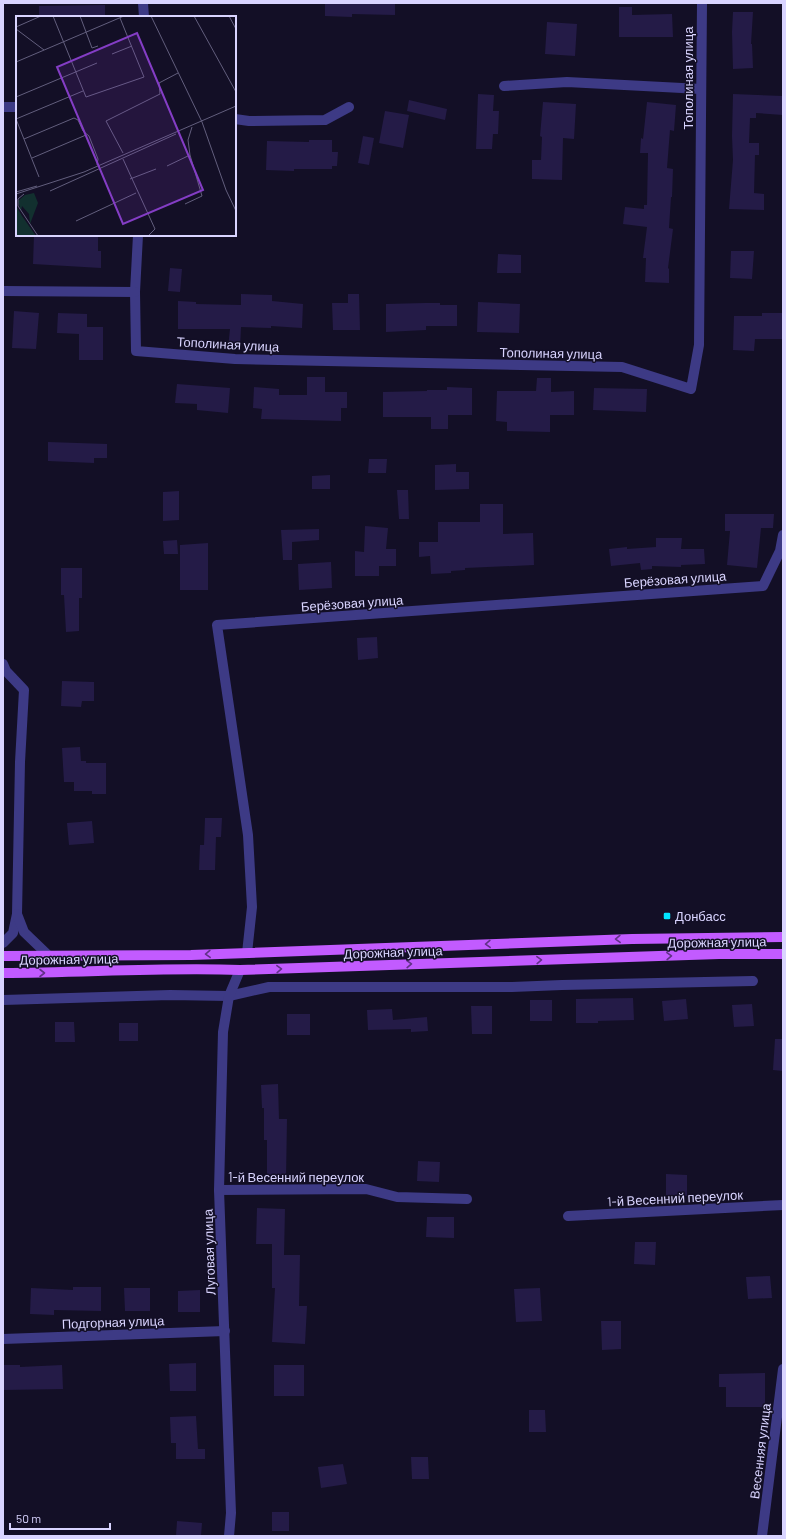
<svg xmlns="http://www.w3.org/2000/svg" width="786" height="1539" font-family="Barlow,sans-serif">
  <style>
    .building { fill: #241b47 }
    .lines { fill: none; stroke-linecap: round; stroke-linejoin: round }
    .minor { stroke: #3d3a85; stroke-width: 10 }
    .major { stroke: #c25bff; stroke-width: 10 }
    .oneway { stroke: #623188 }
    .poi-dot { fill: #00e5ff; stroke: #130f26; stroke-width: 1.5 }
    .labels { text-anchor: middle; stroke-width: 3; stroke-linejoin: round; paint-order: stroke }
    .street-label { font-size: 13px; fill: #d9d4ff; stroke: #130f26 }
    .poi-label { font-size: 13px; fill: #d9d4ff; stroke: #130f26; text-anchor: start }
    .inset-road { fill: none; stroke: #625e7d; stroke-width: 1 }
    .view { fill: #843dc5; fill-opacity: 0.15; stroke: #843dc5; stroke-width: 2 }
    .inset-edge { fill: none; stroke: #d9d4ff; stroke-width: 2 }
  </style>
  <rect width="100%" height="100%" fill="#130f26"/>
  <g class="building">
    <polygon points="325,3 395,3 395,15 352,14 352,17 325,16"/>
    <polygon points="105,5 105,17 39,17 39,6"/>
    <polygon points="619,7 632,7 632,15 672,14 673,37 619,37"/>
    <polygon points="733,12 753,12 751,44 752,44 753,68 733,69 732,32"/>
    <polygon points="547,22 577,24 575,56 545,54"/>
    <polygon points="478,94 494,95 493,111 499,111 498,134 493,134 492,149 476,149"/>
    <polygon points="733,94 783,96 783,115 756,113 756,118 750,118 749,143 759,143 759,155 755,155 754,193 764,194 764,210 729,209 733,160 732,136"/>
    <polygon points="409,100 447,109 445,120 407,111"/>
    <polygon points="543,102 576,104 574,139 563,138 562,180 532,179 532,160 541,160 542,137 540,136"/>
    <polygon points="647,102 676,105 674,131 670,130 667,168 673,169 672,197 671,197 669,228 673,229 668,268 669,269 669,283 645,282 646,258 643,258 647,227 623,224 625,207 644,209 644,205 647,205 648,153 640,153 641,138 643,139"/>
    <polygon points="385,111 409,115 403,148 379,143"/>
    <polygon points="363,136 374,138 369,165 358,163"/>
    <polygon points="309,140 332,140 332,152 338,152 337,166 332,166 332,169 294,169 294,171 266,170 267,141 309,142"/>
    <polygon points="34,235 98,235 98,251 101,251 101,268 33,264"/>
    <polygon points="731,251 754,251 752,279 730,278"/>
    <polygon points="498,254 521,255 521,273 497,273"/>
    <polygon points="170,268 182,269 180,292 168,291"/>
    <polygon points="241,294 272,295 272,301 303,304 302,328 271,326 271,328 241,327 240,349 228,348 230,329 178,329 178,301 196,302 196,304 241,305"/>
    <polygon points="348,294 359,294 360,330 333,330 332,303 348,303"/>
    <polygon points="478,302 520,304 519,333 477,332"/>
    <polygon points="425,303 440,303 440,305 457,305 457,326 426,326 426,330 386,332 386,304"/>
    <polygon points="14,311 39,313 36,349 12,348"/>
    <polygon points="58,313 87,314 87,327 103,327 103,360 79,360 79,334 57,333"/>
    <polygon points="762,313 783,313 783,339 755,339 754,351 733,350 734,316 762,316"/>
    <polygon points="307,377 325,377 325,392 347,392 347,408 341,408 341,421 261,419 262,409 253,408 254,387 279,389 279,395 307,395"/>
    <polygon points="537,378 551,378 551,392 574,391 574,415 550,415 550,432 507,431 507,422 496,421 497,391 536,391"/>
    <polygon points="177,384 230,388 228,413 197,410 197,404 175,403"/>
    <polygon points="447,387 472,388 472,415 448,415 448,429 431,429 431,417 383,417 383,392 427,391 427,390 447,390"/>
    <polygon points="594,388 647,389 646,412 593,410"/>
    <polygon points="48,442 107,444 107,458 94,458 94,463 48,461"/>
    <polygon points="369,459 387,459 386,473 368,473"/>
    <polygon points="456,464 456,472 469,472 469,489 435,490 435,465"/>
    <polygon points="330,475 330,489 312,489 312,476"/>
    <polygon points="397,490 408,490 409,519 399,519"/>
    <polygon points="179,491 179,520 163,521 163,492"/>
    <polygon points="480,504 503,504 503,534 533,533 534,565 465,568 465,570 451,571 451,573 431,574 430,556 419,557 419,542 438,542 438,522 480,522"/>
    <polygon points="725,514 774,514 773,528 761,528 757,568 727,565 730,531 725,531"/>
    <polygon points="365,526 388,528 386,549 396,549 396,566 379,566 379,576 355,576 355,551 364,552"/>
    <polygon points="319,529 319,540 292,542 292,560 283,560 281,530"/>
    <polygon points="656,538 682,538 681,549 704,549 705,564 681,565 681,567 652,566 652,569 641,570 640,563 611,566 609,549 627,547 627,549 656,547"/>
    <polygon points="177,540 178,554 164,554 163,541"/>
    <polygon points="208,543 208,590 180,590 180,545"/>
    <polygon points="331,562 332,588 299,590 298,564"/>
    <polygon points="61,568 82,568 82,598 79,598 79,631 66,632 64,595 61,595"/>
    <polygon points="377,637 378,658 358,660 357,638"/>
    <polygon points="62,681 94,682 94,701 82,701 81,707 61,706"/>
    <polygon points="80,747 81,761 86,761 86,763 106,763 106,794 92,794 92,791 74,791 74,782 64,782 62,748"/>
    <polygon points="205,818 222,818 221,837 216,837 215,870 199,870 200,845 204,845"/>
    <polygon points="92,821 94,843 69,845 67,823"/>
    <polygon points="633,998 634,1020 598,1021 598,1023 576,1023 576,999"/>
    <polygon points="686,999 688,1019 664,1021 662,1001"/>
    <rect x="530" y="1000" width="22" height="21"/>
    <polygon points="752,1004 754,1026 734,1027 732,1005"/>
    <polygon points="471,1006 492,1006 492,1034 472,1034"/>
    <polygon points="392,1009 393,1020 427,1017 428,1031 411,1032 411,1029 368,1030 367,1010"/>
    <rect x="287" y="1014" width="23" height="21"/>
    <polygon points="55,1022 74,1022 75,1042 55,1042"/>
    <rect x="119" y="1023" width="19" height="18"/>
    <polygon points="775,1039 783,1039 783,1071 773,1070"/>
    <polygon points="278,1084 279,1119 287,1119 286,1179 267,1179 267,1140 264,1140 264,1108 262,1108 261,1085"/>
    <polygon points="418,1161 440,1162 439,1182 417,1181"/>
    <polygon points="666,1174 687,1175 687,1196 666,1195"/>
    <polygon points="257,1208 285,1209 284,1255 300,1255 299,1306 307,1306 305,1344 272,1342 275,1288 272,1288 272,1244 256,1244"/>
    <polygon points="427,1217 454,1217 454,1238 426,1237"/>
    <polygon points="635,1242 656,1242 655,1265 634,1264"/>
    <polygon points="770,1276 772,1298 748,1299 746,1277"/>
    <polygon points="73,1287 101,1287 101,1311 54,1310 54,1315 30,1314 31,1288 73,1290"/>
    <polygon points="124,1288 150,1288 150,1311 125,1311"/>
    <polygon points="540,1288 542,1321 516,1322 514,1289"/>
    <polygon points="200,1290 200,1312 178,1312 178,1291"/>
    <polygon points="601,1321 621,1321 621,1349 602,1350"/>
    <polygon points="196,1363 196,1391 170,1391 169,1364"/>
    <polygon points="3,1365 20,1365 20,1367 62,1365 63,1389 3,1390"/>
    <rect x="274" y="1365" width="30" height="31"/>
    <polygon points="765,1373 765,1407 726,1407 726,1387 719,1387 719,1374"/>
    <polygon points="529,1410 545,1410 546,1432 529,1432"/>
    <polygon points="196,1416 198,1449 205,1449 205,1459 176,1459 176,1443 171,1443 170,1417"/>
    <polygon points="411,1457 428,1457 429,1479 412,1479"/>
    <polygon points="343,1464 347,1484 321,1488 318,1467"/>
    <rect x="272" y="1512" width="17" height="19"/>
    <polygon points="177,1521 202,1523 201,1536 176,1536"/>
  </g>
  <g class="lines">
    <g class="minor">
      <polyline points="143,3 144,17"/>
      <polyline points="504,86 567,82 701,89"/>
      <polyline points="3,107 17,107"/>
      <polyline points="235,119 249,121 325,120 349,107"/>
      <polyline points="138,235 135,292 136,351 235,359 622,367 691,389 699,345 702,3"/>
      <polyline points="3,291 135,292"/>
      <polyline points="3,664 6,671 24,690 20,762 17,914 13,933 3,943"/>
      <polyline points="17,914 24,932 49,956"/>
      <polyline points="247,953 252,907 248,835 217,625 763,586 780,551 783,535"/>
      <polyline points="3,1000 170,995 229,996 269,987 512,987 562,985 753,981"/>
      <polyline points="219,1190 366,1189 397,1197 467,1199"/>
      <polyline points="568,1216 783,1205"/>
      <polyline points="3,1339 225,1331"/>
      <polyline points="229,1536 231,1513 219,1190 223,1032 229,996 240,970"/>
      <polyline points="762,1536 783,1369"/>
    </g>
    <g class="major">
      <polyline points="3,956 191,955 632,939 783,937"/>
      <path d="M3,973C82,973 161,967 240,970L719,954H783"/>
    </g>
  </g>
  <defs><path id="oneway-chevron" d="M-2-3.5L2.5 0L-2 3.5" fill="none" stroke-width="1.6" stroke-linecap="round" stroke-linejoin="round"/></defs>
  <g class="oneway">
    <use href="#oneway-chevron" transform="translate(618 939) rotate(178)"/>
    <use href="#oneway-chevron" transform="translate(488 944) rotate(178)"/>
    <use href="#oneway-chevron" transform="translate(208 954) rotate(178)"/>
    <use href="#oneway-chevron" transform="translate(669 956) rotate(-2)"/>
    <use href="#oneway-chevron" transform="translate(539 960) rotate(-2)"/>
    <use href="#oneway-chevron" transform="translate(409 964) rotate(-2)"/>
    <use href="#oneway-chevron" transform="translate(279 969) rotate(-2)"/>
    <use href="#oneway-chevron" transform="translate(42 973)"/>
  </g>
  <rect class="poi-dot" x="663" y="912" width="8" height="8" rx="2"/>
  <g class="labels">
    <g class="street-label">
      <text transform="translate(688 78) rotate(-90)" y="5">Тополиная улица</text>
      <text transform="translate(228 344) rotate(3)" y="5">Тополиная улица</text>
      <text transform="translate(551 353) rotate(1)" y="5">Тополиная улица</text>
      <text transform="translate(675 579) rotate(-4)" y="5">Берёзовая улица</text>
      <text transform="translate(352 603) rotate(-4)" y="5">Берёзовая улица</text>
      <text transform="translate(717 942) rotate(-1)" y="5">Дорожная улица</text>
      <text transform="translate(393 952) rotate(-2)" y="5">Дорожная улица</text>
      <text transform="translate(69 959) rotate(-1)" y="5">Дорожная улица</text>
      <text x="296" y="1182">1-й Весенний переулок</text>
      <text transform="translate(675 1198) rotate(-3)" y="5">1-й Весенний переулок</text>
      <text transform="translate(209 1252) rotate(-92)" y="5">Луговая улица</text>
      <text transform="translate(113 1322) rotate(-2)" y="5">Подгорная улица</text>
      <text transform="translate(760 1451) rotate(-83)" y="5">Весенняя улица</text>
    </g>
    <g class="poi-label">
      <text x="675" y="921">Донбасс</text>
    </g>
  </g>
  <g transform="translate(16 16)">
    <rect width="220" height="220" fill="#130f26"/>
    <path d="M18,177L22,187L14,208L13,198L6,190L5,195L2,185L9,179ZM0,190L6,200L20,220H0Z" fill="#12302f"/>
    <path class="inset-road" d="M37,0L70,81L128,61L104,2M64,0L76,32L82,30M135,0L186,106L210,174L220,195M178,0L220,76M213,0L220,13M0,11L25,0M0,13L28,34M96,38L116,30M0,46L108,0M0,81L81,47M0,103L67,75M0,103L23,161M8,123L58,102L62,104L67,115L73,120L82,143L81,149M107,137L90,105L144,78L143,67L162,57M16,142L70,119M107,143L139,213L132,220M151,150L174,139M114,163L140,153M34,175L160,118M0,176L21,170M0,178L68,156L220,90M8,178L2,183V190L22,220M169,188L186,180L174,139L172,124L176,111M60,205L120,177"/>
    <path class="view" d="M121,17L187,174L107,208L41,51Z"/>
    <rect width="220" height="220" class="inset-edge"/>
  </g>
  <rect width="786" height="1539" fill="none" stroke="#d9d4ff" stroke-width="8"/>
  <path d="M10 1523v6h100v-6" fill="none" stroke="#d9d4ff" stroke-width="2"/>
  <text x="16" y="1523" font-size="12" fill="#d9d4ff" stroke="#130f26" stroke-width="3" paint-order="stroke">50 m</text>
</svg>
